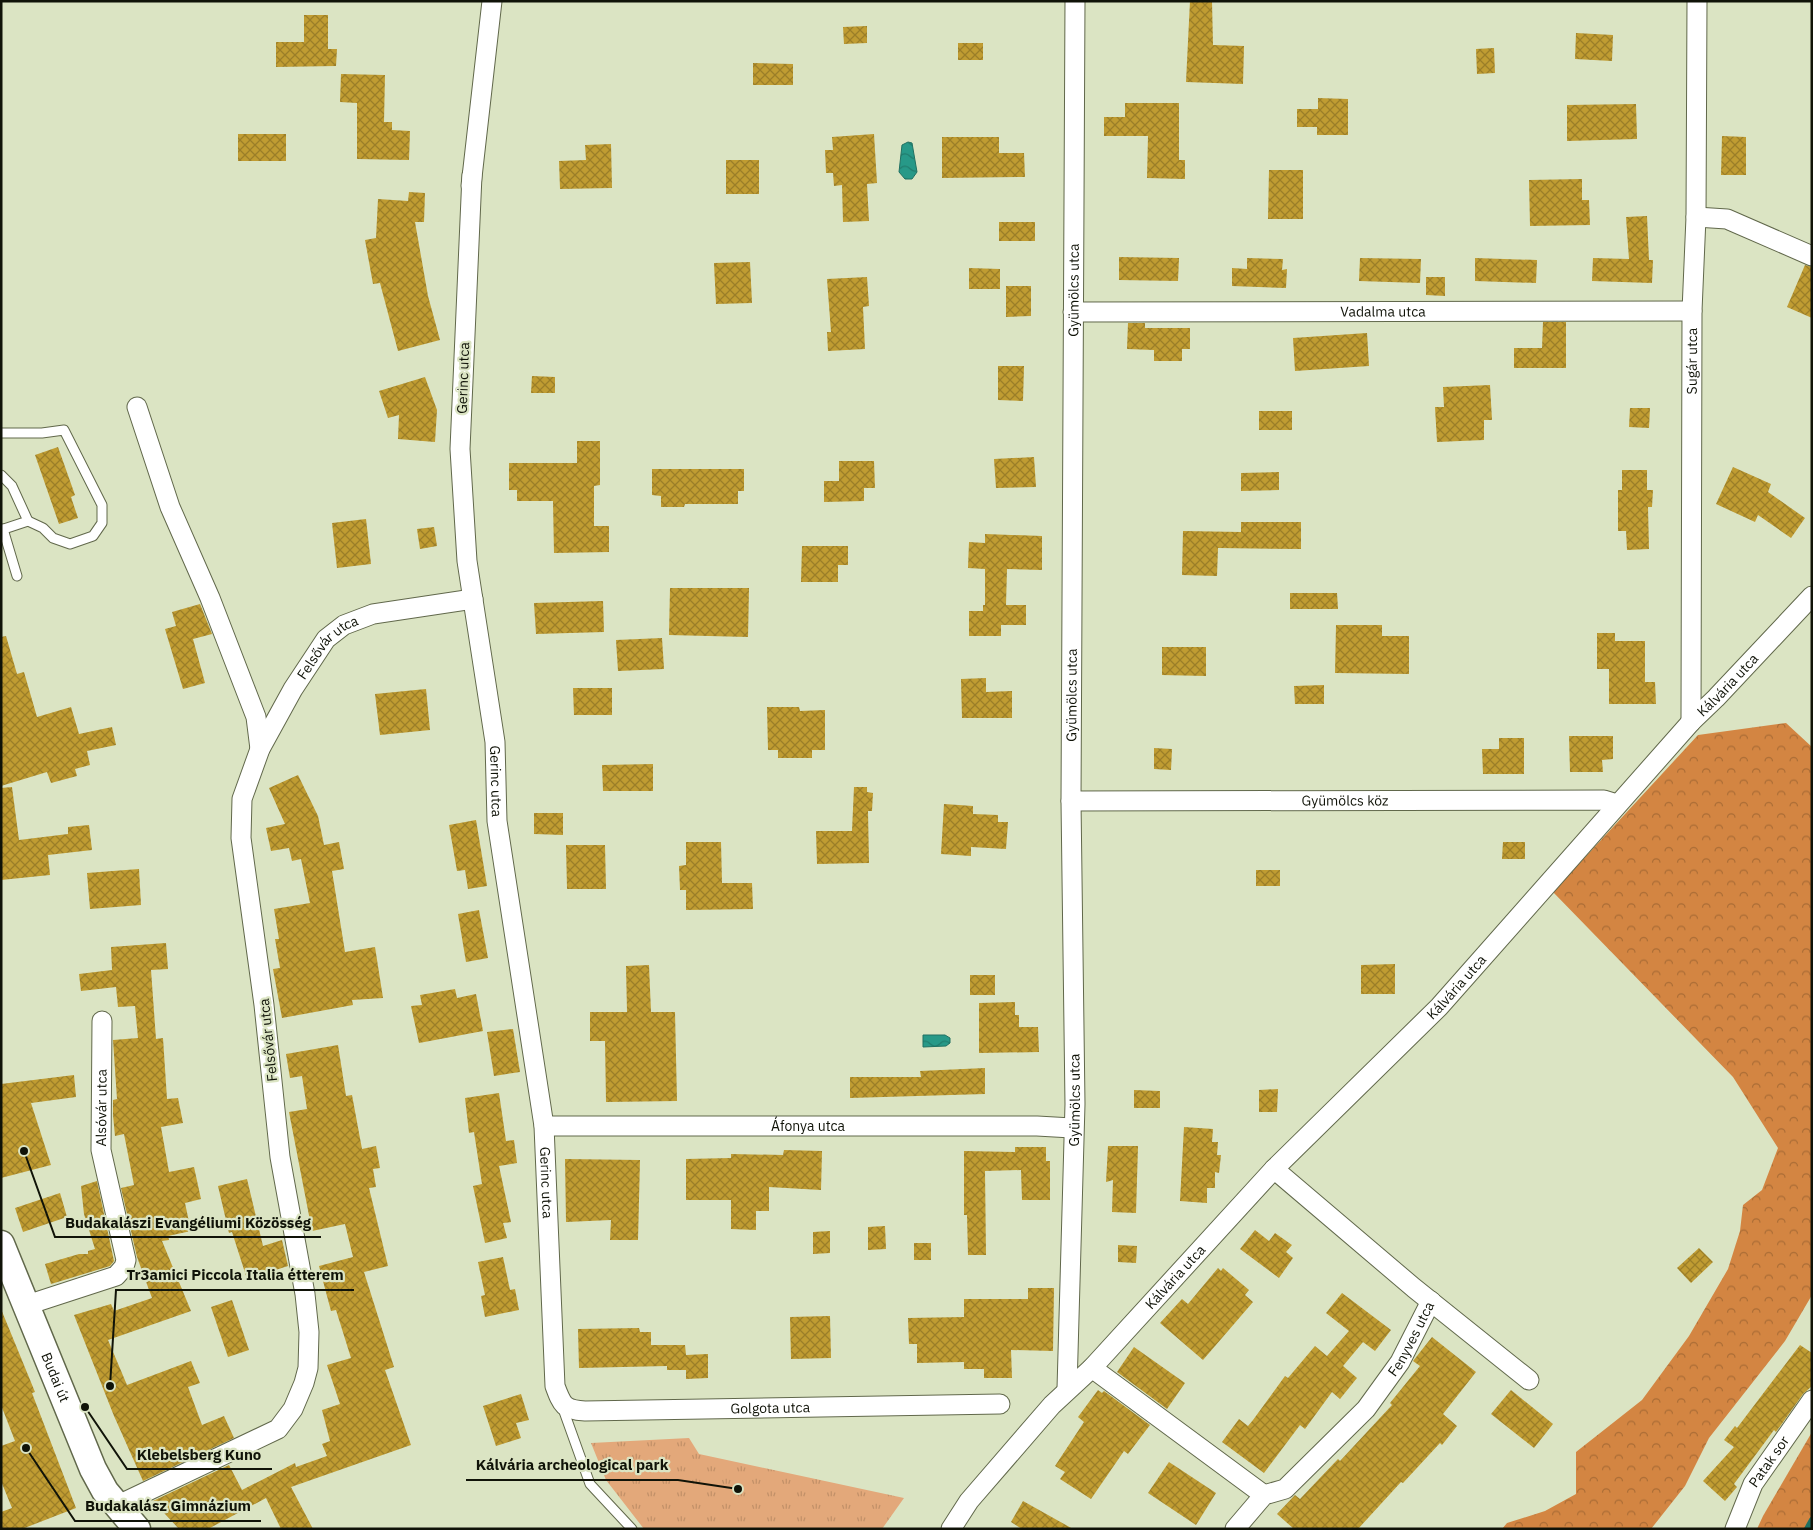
<svg xmlns="http://www.w3.org/2000/svg" width="1813" height="1530" font-family="'IBM Plex Sans',sans-serif">
  <style>
    .forest { fill: url(#forest-crowns) }
    .park { fill: url(#park-tufts) }
    .water { fill: url(#water-waves); stroke: #207162 }
    .lines { fill: none; stroke-linecap: round; stroke-linejoin: round }
    .stream { stroke: #207162; stroke-width: 6 }
    .building { fill: url(#building-cross-hatch) }
    .service-casing { stroke: #61684b; stroke-width: 11 }
    .minor-casing { stroke: #61684b; stroke-width: 21 }
    .secondary-casing { stroke: #61684b; stroke-width: 29 }
    .service { stroke: #fff; stroke-width: 9 }
    .minor { stroke: #fff; stroke-width: 19 }
    .secondary { stroke: #fff; stroke-width: 26 }
    .labels { text-anchor: middle; stroke-width: 4.5; stroke-linejoin: round; paint-order: stroke }
    .street-label { font-size: 14px; fill: #101308; stroke: #dbe4c3 }
    .leader { fill: none; stroke: #101308; stroke-width: 2 }
    .callout-dot { fill: #101308; stroke: #dbe4c3; stroke-width: 2 }
    .callout-label { font-size: 15px; text-anchor: middle; font-weight: bold; fill: #101308; stroke: #dbe4c3; stroke-width: 4.5; stroke-linejoin: round; paint-order: stroke }
  </style>
  <defs>
    <pattern id="forest-crowns" width="20" height="18" patternUnits="userSpaceOnUse" patternTransform="scale(1.25)"><rect width="20" height="18" fill="#d38542"/><path d="M2 6a3 3 0 1 1 6 0M12 15a3 3 0 1 1 6 0" fill="none" stroke="#aa6c35"/></pattern>
    <pattern id="park-tufts" width="24" height="20" patternUnits="userSpaceOnUse" patternTransform="scale(1.25)"><rect width="24" height="20" fill="#e3a87a"/><path d="M3 7l-1-3M5 7V3M7 7l1-3M15 17l-1-3M17 17v-4M19 17l1-3" fill="none" stroke="#c29068"/></pattern>
    <pattern id="water-waves" width="16" height="10" patternUnits="userSpaceOnUse" patternTransform="scale(1.25)"><rect width="16" height="10" fill="#279988"/><path d="M0 5q4-4 8 0t8 0" fill="none" stroke="#207c6d"/></pattern>
    <pattern id="building-cross-hatch" width="8" height="8" patternUnits="userSpaceOnUse" patternTransform="scale(1.25)"><rect width="8" height="8" fill="#c09c32"/><path d="M0 0l8 8M0 8l8-8" fill="none" stroke="#9b7e28"/></pattern>
  </defs>
  <rect width="100%" height="100%" fill="#dbe4c3"/>
  <g class="forest">
    <polygon points="1786,723 1812,747 1812,1295 1785,1341 1709,1438 1685,1486 1651,1529 1502,1529 1507,1523 1545,1511 1576,1494 1576,1452 1642,1400 1689,1336 1728,1269 1740,1231 1743,1205 1762,1190 1778,1148 1733,1077 1553,892 1698,735"/>
    <polygon points="1812,1432 1812,1529 1757,1529 1763,1516"/>
  </g>
  <polygon class="park" points="689,1438 699,1454 904,1498 882,1529 644,1529 606,1480 591,1443"/>
  <g class="water">
    <polygon points="908,142 912,143 917,172 912,179 905,179 899,172 902,145"/>
    <polygon points="923,1035 945,1035 950,1038 950,1043 946,1046 923,1047"/>
  </g>
  <g class="lines">
    <polyline class="stream" points="1807,1529 1812,1520"/>
  </g>
  <g class="building">
    <polygon points="1190,1 1212,1 1213,45 1244,46 1243,84 1186,82"/>
    <polygon points="304,15 328,15 328,49 337,49 336,66 276,67 276,42 304,42"/>
    <polygon points="867,26 867,43 844,44 843,27"/>
    <polygon points="1576,33 1613,35 1612,61 1575,59"/>
    <rect x="958" y="43" width="25" height="17"/>
    <polygon points="1494,48 1495,73 1477,74 1476,49"/>
    <polygon points="753,63 793,64 793,85 753,85"/>
    <polygon points="341,74 385,75 384,122 392,122 392,130 410,131 409,160 357,159 357,103 340,102"/>
    <polygon points="1318,98 1348,99 1348,135 1317,135 1317,127 1297,127 1297,109 1318,109"/>
    <polygon points="1125,103 1179,103 1179,160 1185,160 1185,179 1147,178 1148,136 1104,136 1104,117 1125,117"/>
    <polygon points="1636,104 1637,139 1567,141 1567,105"/>
    <rect x="238" y="134" width="48" height="27"/>
    <polygon points="874,134 877,183 867,184 869,221 843,222 842,185 834,186 833,173 826,173 825,150 833,150 832,137"/>
    <polygon points="1722,136 1746,137 1746,175 1721,175"/>
    <polygon points="942,137 999,137 999,153 1024,153 1025,177 942,178"/>
    <polygon points="611,144 612,188 560,189 559,161 586,160 585,145"/>
    <rect x="726" y="160" width="33" height="34"/>
    <polygon points="1269,170 1303,170 1303,219 1268,219"/>
    <polygon points="1582,179 1582,200 1589,200 1590,225 1530,226 1529,180"/>
    <polygon points="409,192 425,193 424,222 415,222 428,296 440,340 398,351 380,283 373,284 365,240 376,238 378,199 408,201"/>
    <polygon points="1647,216 1649,260 1653,260 1652,283 1592,281 1593,258 1629,259 1626,217"/>
    <rect x="999" y="222" width="36" height="19"/>
    <polygon points="1119,257 1179,258 1178,281 1119,280"/>
    <polygon points="1247,258 1283,259 1282,270 1287,269 1286,288 1232,286 1232,268 1247,269"/>
    <polygon points="1360,258 1421,259 1420,283 1359,281"/>
    <polygon points="1475,258 1537,260 1536,283 1475,281"/>
    <polygon points="750,262 752,303 716,304 714,263"/>
    <polygon points="1805,265 1812,267 1812,318 1787,307"/>
    <polygon points="969,268 1000,269 1000,289 969,289"/>
    <polygon points="867,277 869,306 863,307 865,349 828,351 827,332 831,332 827,279"/>
    <polygon points="1426,277 1445,277 1445,296 1426,295"/>
    <polygon points="1006,286 1031,286 1031,316 1006,317"/>
    <polygon points="1543,322 1566,322 1566,368 1514,368 1514,348 1542,348"/>
    <polygon points="1128,323 1145,323 1145,328 1190,328 1190,349 1182,349 1182,361 1154,361 1154,350 1127,349"/>
    <polygon points="1367,333 1369,366 1295,371 1293,338"/>
    <polygon points="998,366 1024,366 1023,401 998,400"/>
    <polygon points="532,376 555,377 555,393 531,393"/>
    <polygon points="425,377 437,410 435,442 398,439 399,415 388,418 379,391"/>
    <polygon points="1490,385 1492,420 1484,420 1484,440 1437,442 1435,407 1444,407 1443,387"/>
    <polygon points="1630,408 1650,408 1649,428 1629,427"/>
    <rect x="1259" y="411" width="33" height="19"/>
    <polygon points="577,441 600,441 600,485 594,486 594,526 609,526 609,552 554,553 553,501 517,501 517,490 509,490 509,463 577,463"/>
    <polygon points="58,447 75,495 71,497 78,518 59,524 35,455"/>
    <polygon points="1034,457 1036,487 996,488 994,459"/>
    <polygon points="839,461 874,461 875,488 864,488 864,501 824,502 824,481 839,481"/>
    <polygon points="1733,467 1771,484 1768,492 1805,518 1791,538 1758,515 1755,522 1716,504"/>
    <polygon points="652,469 744,469 744,491 738,491 738,504 685,504 684,507 661,507 661,496 652,495"/>
    <polygon points="1622,470 1647,470 1647,490 1653,490 1652,507 1648,507 1649,549 1627,550 1626,531 1618,531 1618,490 1622,490"/>
    <polygon points="1279,472 1279,490 1241,491 1241,473"/>
    <polygon points="366,519 371,564 337,568 332,523"/>
    <polygon points="1241,522 1301,522 1301,549 1218,548 1217,576 1182,575 1183,531 1241,532"/>
    <polygon points="434,527 437,546 420,549 417,529"/>
    <polygon points="985,534 1042,536 1042,570 1007,569 1006,605 1026,605 1026,625 1001,625 1001,636 969,636 969,611 983,611 983,605 985,605 985,569 968,568 969,542 985,543"/>
    <polygon points="802,546 848,546 848,565 838,565 838,582 801,582"/>
    <polygon points="670,588 749,588 748,637 669,635"/>
    <polygon points="1290,593 1337,593 1338,609 1290,609"/>
    <polygon points="603,601 604,632 536,634 534,603"/>
    <polygon points="200,604 212,634 193,639 205,683 183,689 165,629 176,626 172,612"/>
    <polygon points="1336,625 1382,625 1382,636 1409,636 1409,674 1335,673"/>
    <polygon points="1597,633 1615,633 1615,641 1645,641 1645,682 1655,682 1656,704 1609,704 1609,669 1597,669"/>
    <polygon points="6,636 17,674 24,672 37,717 71,707 79,734 112,727 116,745 87,751 90,765 75,769 77,776 51,783 47,772 1,786 1,637"/>
    <polygon points="662,638 664,669 618,671 616,640"/>
    <polygon points="1162,647 1206,647 1206,676 1162,675"/>
    <polygon points="986,678 986,692 1012,691 1012,718 962,718 961,679"/>
    <polygon points="1324,685 1324,704 1295,704 1294,686"/>
    <polygon points="573,688 612,688 612,715 574,715"/>
    <polygon points="426,689 430,730 380,735 375,694"/>
    <polygon points="767,707 799,707 800,711 825,710 825,750 812,750 812,758 778,758 778,750 768,750"/>
    <polygon points="1569,736 1613,736 1613,759 1602,760 1603,772 1570,772"/>
    <polygon points="1499,738 1524,738 1524,774 1483,774 1482,749 1499,749"/>
    <polygon points="1154,748 1172,749 1171,770 1154,769"/>
    <polygon points="653,764 653,791 603,791 602,765"/>
    <polygon points="298,775 318,816 324,845 339,842 344,869 332,871 345,952 375,947 383,998 352,1000 353,1005 282,1018 273,969 280,968 275,939 279,939 274,909 310,903 301,859 292,861 289,848 271,851 266,828 285,824 269,788"/>
    <polygon points="12,787 19,840 68,834 68,827 89,825 92,850 48,855 50,875 1,880 1,788"/>
    <polygon points="854,787 867,787 867,792 873,793 872,811 868,811 869,863 817,864 816,831 852,831"/>
    <polygon points="944,804 973,806 973,814 998,815 998,822 1008,822 1006,849 971,847 971,856 941,854"/>
    <polygon points="534,813 563,813 563,835 534,834"/>
    <polygon points="476,820 487,886 468,889 465,870 457,871 449,825"/>
    <polygon points="686,842 721,842 722,883 752,883 753,909 686,910 686,890 680,890 679,866 686,865"/>
    <polygon points="1503,842 1525,842 1525,859 1502,859"/>
    <polygon points="566,845 605,845 606,889 567,889"/>
    <polygon points="139,869 141,905 90,909 87,873"/>
    <rect x="1256" y="870" width="24" height="16"/>
    <polygon points="479,910 488,958 466,962 458,914"/>
    <polygon points="166,943 168,969 151,970 156,1039 163,1038 167,1099 178,1098 183,1123 161,1127 169,1172 194,1167 201,1199 185,1203 191,1231 168,1236 169,1240 162,1241 191,1311 108,1340 127,1385 191,1361 200,1383 188,1387 202,1425 224,1416 234,1438 143,1481 114,1416 74,1315 111,1304 114,1311 152,1298 137,1257 121,1188 134,1185 124,1134 115,1136 113,1115 113,1100 117,1099 113,1040 138,1038 135,1006 118,1007 116,987 81,991 79,974 112,970 111,947"/>
    <polygon points="1395,964 1395,994 1361,994 1361,965"/>
    <polygon points="649,965 651,1012 675,1012 677,1101 606,1102 605,1041 590,1041 590,1012 627,1012 626,966"/>
    <rect x="970" y="975" width="25" height="20"/>
    <polygon points="455,989 457,998 476,994 483,1031 419,1043 411,1006 422,1005 420,995"/>
    <polygon points="1015,1002 1015,1015 1019,1015 1019,1027 1038,1027 1039,1052 979,1053 979,1003"/>
    <polygon points="513,1029 520,1072 494,1076 487,1032"/>
    <polygon points="338,1045 346,1096 352,1095 362,1149 376,1146 380,1168 373,1169 376,1187 369,1188 388,1266 364,1272 394,1367 385,1370 411,1445 291,1487 313,1529 281,1529 266,1498 208,1529 179,1529 153,1501 229,1465 242,1490 295,1463 296,1467 327,1456 322,1444 330,1441 322,1410 340,1404 327,1365 351,1358 336,1310 331,1311 319,1266 353,1257 345,1224 312,1231 289,1112 307,1109 302,1076 290,1078 286,1054"/>
    <polygon points="985,1068 985,1094 850,1098 850,1077 921,1077 920,1071"/>
    <polygon points="74,1075 76,1097 31,1103 51,1165 1,1178 1,1084"/>
    <polygon points="1278,1089 1277,1112 1259,1112 1259,1090"/>
    <polygon points="1134,1090 1160,1091 1160,1108 1134,1108"/>
    <polygon points="499,1093 506,1141 514,1140 517,1163 499,1166 511,1222 503,1223 507,1238 485,1243 473,1186 482,1184 474,1132 469,1133 465,1098"/>
    <polygon points="1184,1127 1213,1129 1212,1142 1218,1142 1217,1155 1221,1155 1219,1173 1215,1172 1215,1188 1207,1188 1207,1203 1180,1201"/>
    <polygon points="1108,1146 1138,1146 1136,1213 1112,1212 1113,1180 1106,1182"/>
    <polygon points="1015,1147 1046,1147 1046,1161 1050,1161 1050,1200 1022,1200 1021,1170 985,1171 986,1255 968,1255 967,1215 964,1215 964,1151 1015,1152"/>
    <polygon points="784,1150 822,1151 821,1190 769,1187 769,1211 756,1211 756,1230 731,1229 731,1200 686,1200 686,1159 731,1158 731,1154 783,1155"/>
    <polygon points="565,1159 640,1160 638,1240 610,1240 611,1220 566,1222"/>
    <polygon points="247,1179 263,1246 282,1240 288,1266 247,1279 232,1232 229,1233 218,1186"/>
    <polygon points="97,1181 114,1261 110,1266 51,1284 45,1264 79,1254 88,1254 88,1251 95,1249 84,1214 81,1186"/>
    <polygon points="60,1193 67,1217 23,1232 15,1208"/>
    <polygon points="885,1226 886,1249 868,1250 868,1227"/>
    <polygon points="1255,1230 1269,1241 1275,1233 1292,1245 1286,1252 1293,1258 1279,1278 1240,1249"/>
    <polygon points="830,1231 830,1253 813,1254 813,1232"/>
    <rect x="914" y="1243" width="17" height="17"/>
    <polygon points="1118,1245 1137,1246 1136,1263 1118,1262"/>
    <polygon points="1699,1248 1713,1262 1691,1283 1677,1268"/>
    <polygon points="503,1257 510,1290 515,1289 519,1310 485,1317 481,1296 485,1295 478,1262"/>
    <polygon points="1218,1268 1221,1271 1223,1268 1249,1290 1245,1295 1253,1302 1203,1360 1160,1323 1182,1299 1188,1304"/>
    <polygon points="1028,1288 1054,1288 1053,1351 1011,1350 1012,1378 984,1378 984,1369 964,1369 964,1362 917,1363 917,1344 909,1344 908,1318 964,1317 964,1299 1028,1299"/>
    <polygon points="1342,1293 1391,1330 1375,1351 1363,1342 1343,1366 1357,1378 1340,1399 1332,1392 1305,1429 1300,1425 1264,1473 1222,1442 1239,1419 1248,1426 1253,1420 1285,1376 1288,1378 1315,1346 1327,1356 1349,1331 1326,1313"/>
    <polygon points="232,1300 249,1350 228,1357 211,1307"/>
    <polygon points="1,1309 35,1392 32,1393 76,1508 22,1529 1,1529 1,1512 12,1508 1,1481 1,1446 15,1441 1,1405"/>
    <polygon points="830,1316 831,1358 791,1359 790,1317"/>
    <polygon points="639,1328 640,1332 651,1332 651,1345 685,1345 686,1355 708,1354 708,1378 686,1379 686,1370 667,1370 667,1366 579,1368 578,1329"/>
    <polygon points="1432,1337 1476,1372 1443,1414 1457,1426 1442,1445 1440,1443 1403,1483 1401,1482 1358,1529 1294,1529 1277,1514 1295,1495 1300,1499 1338,1459 1340,1461 1392,1405 1390,1403 1420,1366 1413,1361"/>
    <polygon points="1800,1345 1812,1353 1812,1386 1803,1394 1776,1432 1774,1430 1734,1484 1737,1487 1725,1501 1703,1481 1734,1447 1724,1440 1735,1426 1737,1428"/>
    <polygon points="1134,1347 1185,1383 1167,1409 1117,1372"/>
    <polygon points="1098,1390 1102,1393 1104,1391 1150,1425 1128,1454 1124,1451 1091,1499 1060,1479 1065,1472 1055,1466 1084,1422 1078,1417"/>
    <polygon points="1511,1390 1553,1424 1534,1448 1491,1414"/>
    <polygon points="521,1394 529,1420 516,1423 521,1438 496,1446 483,1406"/>
    <polygon points="1169,1462 1216,1493 1196,1525 1148,1493"/>
    <polygon points="1023,1501 1073,1529 1022,1529 1011,1522"/>
  </g>
  <g class="lines">
    <g class="service-casing">
      <g id="service">
        <polyline points="1,433 42,433 64,430 102,505 102,523 93,536 70,544 53,538 43,528 28,521"/>
        <polyline points="1,475 12,486 28,521 1,530"/>
        <polyline points="3,529 17,576"/>
        <polyline points="562,1406 590,1484 632,1529"/>
      </g>
    </g>
    <g class="minor-casing">
      <g id="minor">
        <path id="s1" d="M472,175L460,449L467,561L495,742L497,821L544,1126L555,1386C562,1405 564,1410 585,1411L1000,1404"/>
        <polyline points="471,186 492,1"/>
        <polyline points="1696,217 1727,219 1812,256"/>
        <path id="s2" d="M1073,312L1692,311"/>
        <polyline points="137,407 170,507 210,598 256,717 260,749"/>
        <path id="s3" d="M1691,722L1692,311L1696,217L1697,1"/>
        <path id="s4" d="M1071,801L1604,800L1617,804"/>
        <path id="s5" d="M544,1126H1037L1072,1128"/>
        <polyline points="1274,1169 1414,1288 1529,1380"/>
        <path id="s6" d="M27,1305L116,1276L124,1267L126,1260L101,1150L102,1021"/>
        <polyline points="1092,1368 1264,1495"/>
        <path id="s7" d="M1067,1389L1075,1104L1071,801L1075,1"/>
        <path id="s8" d="M116,1506L278,1429L293,1409L304,1383L308,1368L309,1332L305,1294L280,1157L264,1005L241,838L242,799L260,749L293,689L326,639L344,625L373,614L473,599"/>
        <path id="s9" d="M951,1529L969,1501L1052,1405L1092,1368L1274,1169L1439,1007L1691,722L1716,698L1812,596"/>
        <path id="s10" d="M1235,1529L1264,1495L1285,1489L1366,1409L1400,1362L1431,1301"/>
        <path id="s11" d="M1735,1529L1753,1484L1812,1400"/>
      </g>
    </g>
    <g class="secondary-casing">
      <g id="secondary">
        <path id="s12" d="M1,1244L93,1469L105,1491L137,1529"/>
      </g>
    </g>
    <use href="#service" class="service"/>
    <use href="#minor" class="minor"/>
    <use href="#secondary" class="secondary"/>
  </g>
  <g class="labels">
    <g class="street-label">
      <text dy="5" stroke="none"><textPath href="#s7" startOffset="1099">Gyümölcs utca</textPath></text>
      <text dy="5" stroke="none"><textPath href="#s2" startOffset="310">Vadalma utca</textPath></text>
      <text dy="5" stroke="none"><textPath href="#s3" startOffset="361">Sugár utca</textPath></text>
      <text transform="translate(463 378) rotate(-88)" y="5">Gerinc utca</text>
      <text dy="5" stroke="none"><textPath href="#s8" startOffset="999">Felsővár utca</textPath></text>
      <text dy="5" stroke="none"><textPath href="#s9" startOffset="1148">Kálvária utca</textPath></text>
      <text dy="5" stroke="none"><textPath href="#s7" startOffset="694">Gyümölcs utca</textPath></text>
      <text dy="5" stroke="none"><textPath href="#s1" startOffset="609">Gerinc utca</textPath></text>
      <text dy="5" stroke="none"><textPath href="#s4" startOffset="274">Gyümölcs köz</textPath></text>
      <text dy="5" stroke="none"><textPath href="#s9" startOffset="742">Kálvária utca</textPath></text>
      <text transform="translate(268 1040) rotate(-96)" y="5">Felsővár utca</text>
      <text dy="5" stroke="none"><textPath href="#s7" startOffset="289">Gyümölcs utca</textPath></text>
      <text dy="5" stroke="none"><textPath href="#s6" startOffset="268">Alsóvár utca</textPath></text>
      <text dy="5" stroke="none"><textPath href="#s5" startOffset="264">Áfonya utca</textPath></text>
      <text dy="5" stroke="none"><textPath href="#s1" startOffset="1014">Gerinc utca</textPath></text>
      <text dy="5" stroke="none"><textPath href="#s9" startOffset="338">Kálvária utca</textPath></text>
      <text dy="5" stroke="none"><textPath href="#s10" startOffset="264">Fenyves utca</textPath></text>
      <text dy="5" stroke="none"><textPath href="#s12" startOffset="144">Budai út</textPath></text>
      <text dy="5" stroke="none"><textPath href="#s1" startOffset="1446">Golgota utca</textPath></text>
      <text dy="5" stroke="none"><textPath href="#s11" startOffset="76">Patak sor</textPath></text>
    </g>
  </g>
  <path class="leader" d="M24 1151L55 1237H321M110 1386L116 1290H354M85 1407L127 1469H272M738 1489L678 1480H466M26 1448L75 1521H261"/>
  <g class="callout-dot">
    <circle cx="24" cy="1151" r="5"/>
    <circle cx="110" cy="1386" r="5"/>
    <circle cx="85" cy="1407" r="5"/>
    <circle cx="738" cy="1489" r="5"/>
    <circle cx="26" cy="1448" r="5"/>
  </g>
  <g class="callout-label">
    <text x="188" y="1228">Budakalászi Evangéliumi Közösség</text>
    <text x="235" y="1280">Tr3amici Piccola Italia étterem</text>
    <text x="199" y="1460">Klebelsberg Kuno</text>
    <text x="572" y="1470">Kálvária archeological park</text>
    <text x="168" y="1511">Budakalász Gimnázium</text>
  </g>
  <rect width="1813" height="1530" fill="none" stroke="#101308" stroke-width="5"/>
</svg>
